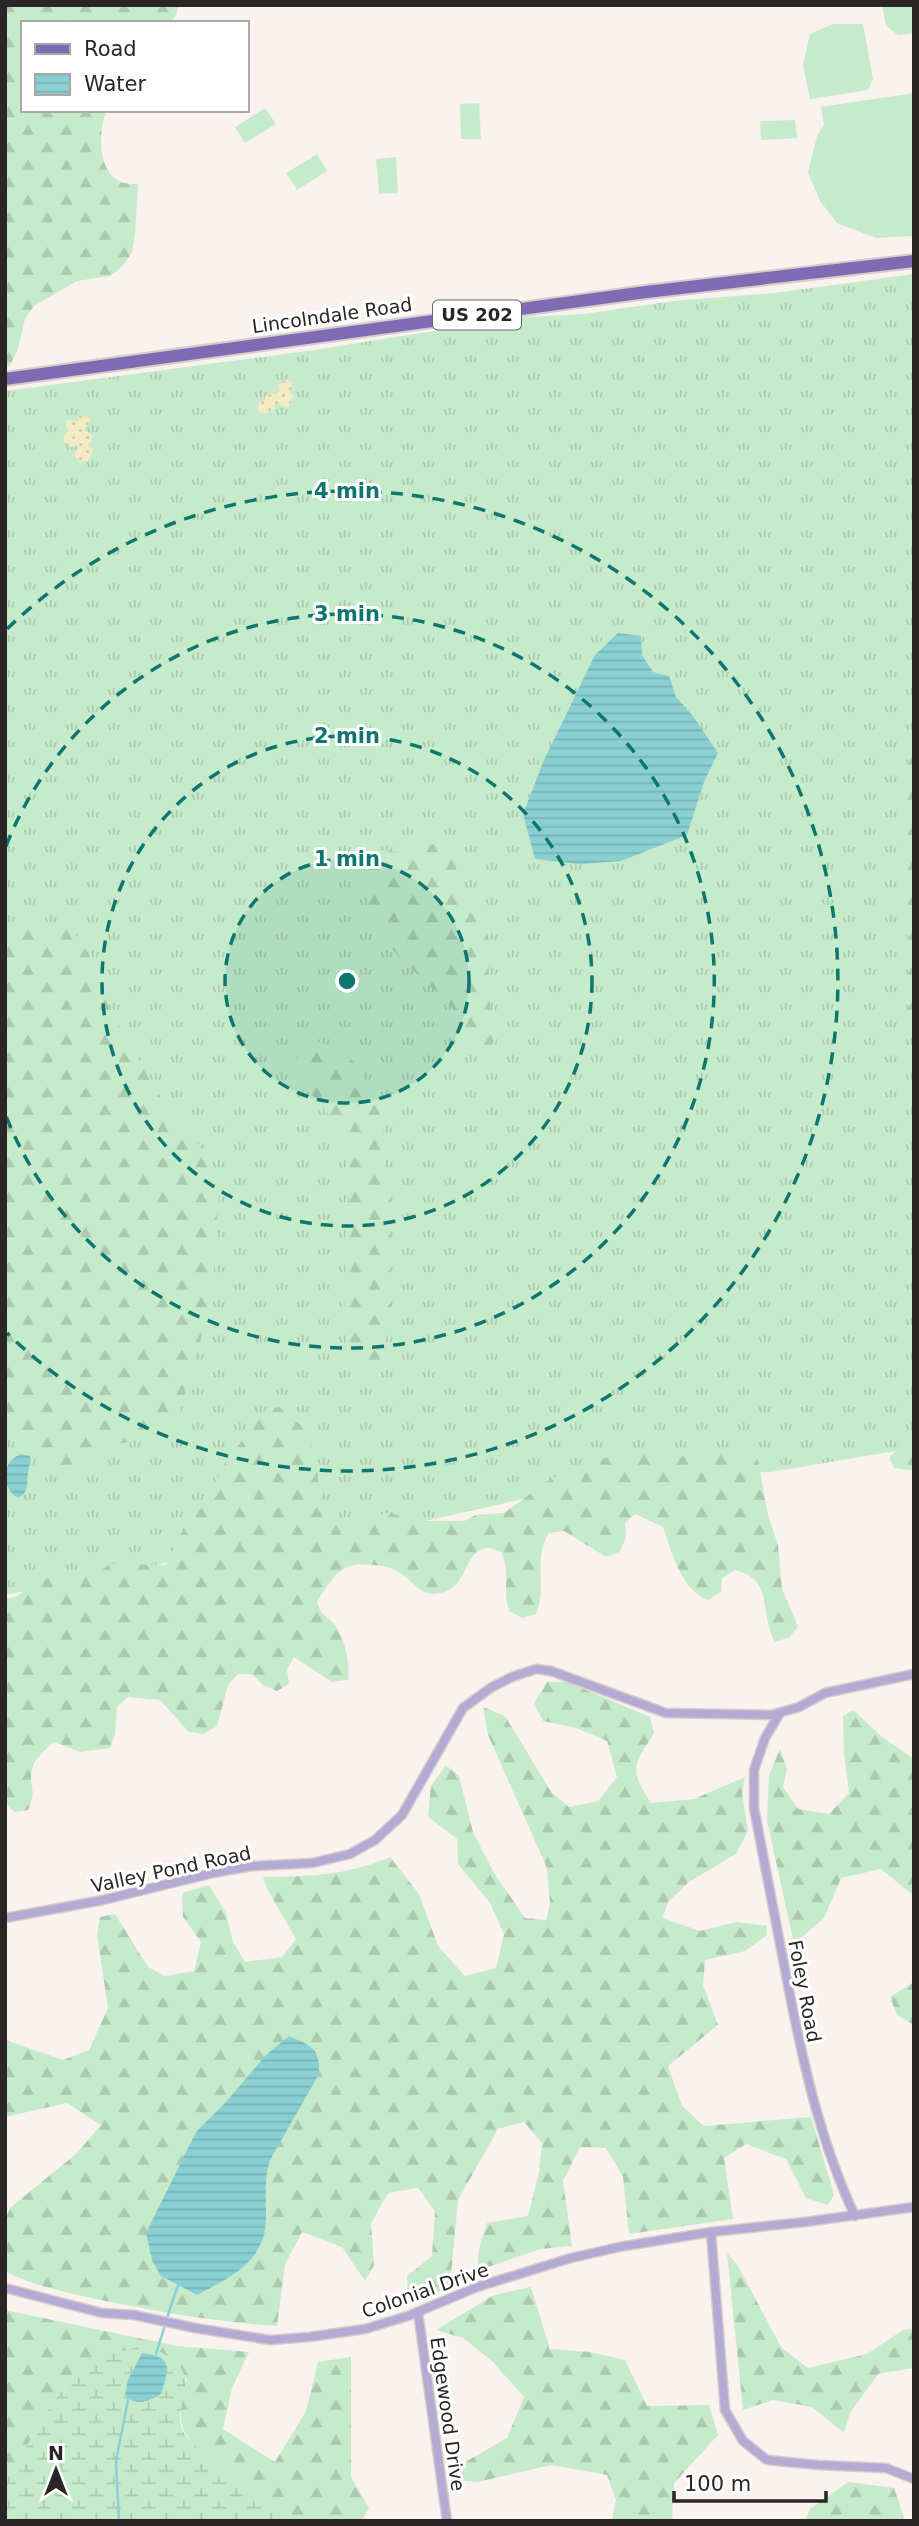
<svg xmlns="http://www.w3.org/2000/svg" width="919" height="2526" font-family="'DejaVu Sans',sans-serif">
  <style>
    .grass { fill: url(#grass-tufts) }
    .forest { fill: url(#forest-firs) }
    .wetland { fill: url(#wetland-marsh) }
    .sand { fill: url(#sand-dots) }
    .pitch { fill: #c6ebcb }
    .water { fill: url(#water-rules) }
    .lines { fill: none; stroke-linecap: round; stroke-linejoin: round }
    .stream { stroke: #8ad0d3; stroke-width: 2.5 }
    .minor-casing { stroke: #d4cdca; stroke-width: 11 }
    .primary-casing { stroke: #d4cdca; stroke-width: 16 }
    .minor { stroke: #b3abd4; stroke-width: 8 }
    .primary { stroke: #7d6cb4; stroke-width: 12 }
    .ring { fill: none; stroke: #0f766e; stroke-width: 3.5; stroke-dasharray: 12 9 }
    .labels { text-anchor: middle; stroke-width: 6; stroke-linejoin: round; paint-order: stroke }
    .shield { fill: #fff; stroke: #696766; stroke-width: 2 }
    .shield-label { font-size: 18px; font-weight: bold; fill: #292625 }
    .street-label { font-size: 19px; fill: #292625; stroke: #fff }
    .centre { fill: #0f766e; stroke: #fff; stroke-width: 3.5 }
    .ring-label { font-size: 21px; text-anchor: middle; font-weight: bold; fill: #0f766e; stroke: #fff; stroke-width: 6; stroke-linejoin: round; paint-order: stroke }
  </style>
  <defs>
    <pattern id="grass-tufts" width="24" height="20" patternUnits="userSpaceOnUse" patternTransform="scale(1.75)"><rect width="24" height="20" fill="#c6ebcb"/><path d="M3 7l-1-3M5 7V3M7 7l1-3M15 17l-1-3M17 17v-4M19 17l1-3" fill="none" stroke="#aac9ae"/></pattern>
    <pattern id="forest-firs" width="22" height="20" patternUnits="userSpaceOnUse" patternTransform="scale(1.75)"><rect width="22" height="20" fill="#c6ebcb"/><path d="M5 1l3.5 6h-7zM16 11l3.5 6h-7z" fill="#aac9ae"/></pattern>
    <pattern id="wetland-marsh" width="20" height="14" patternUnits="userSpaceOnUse" patternTransform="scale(1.75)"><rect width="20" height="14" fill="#c6ebcb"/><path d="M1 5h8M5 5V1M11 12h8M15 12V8" fill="none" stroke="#aac9ae"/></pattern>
    <pattern id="sand-dots" width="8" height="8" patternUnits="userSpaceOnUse" patternTransform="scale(1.75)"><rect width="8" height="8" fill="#f4ebc5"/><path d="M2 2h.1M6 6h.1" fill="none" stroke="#d1c9a9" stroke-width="1.8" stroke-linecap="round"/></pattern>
    <pattern id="water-rules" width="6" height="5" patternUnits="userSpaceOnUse" patternTransform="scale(1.75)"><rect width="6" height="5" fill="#8ad0d3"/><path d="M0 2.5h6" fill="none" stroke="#77b2b5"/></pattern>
  </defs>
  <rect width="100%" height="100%" fill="#faf2ee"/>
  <polygon class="grass" points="914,274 914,1448 771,1472 678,1475 594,1483 425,1521 186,1559 5,1595 5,391 307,351 522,317 584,314 673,301 774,293"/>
  <g class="forest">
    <path d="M5,5H178L177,13L171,23H23V110H107C98,129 97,173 121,182C126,184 133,184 138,184L135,235L132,252L123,266L110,276L77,281L34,306L25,319L17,352L9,367L5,366Z"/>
    <polygon points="914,751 914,1047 909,1023 907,915 902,881 901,815 904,772 909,757"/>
    <path d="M435,844L453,858L465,896L482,922L490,943L488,986L494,1039L491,1053L480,1062C470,1050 470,1032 461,1018C412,959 352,942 368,851C382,847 394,854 408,851C418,849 424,844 435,844Z"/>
    <path d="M62,925L73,932L83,944L96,969L109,1008L161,1098L205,1153L219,1194L213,1281L202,1335L181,1407L179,1423L152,1437L107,1446L66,1471C49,1464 42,1458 37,1440L22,1434L5,1432V929Z"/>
    <polygon points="320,1042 342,1051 353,1061 373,1094 383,1124 387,1184 392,1207 389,1243 390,1310 388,1332 377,1368 368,1378 362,1374 345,1335 344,1325 346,1224 350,1192 344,1143 327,1112 308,1090 297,1064 298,1058 306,1046"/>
    <path d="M279,1407L301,1425L313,1449L318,1462V1489L325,1517L340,1522L388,1513L425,1521H464L476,1515L504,1513L551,1479L578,1466L605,1458L648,1454L678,1457L706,1451L747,1452L758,1460L768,1515L778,1545L782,1589L798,1626L790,1637L775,1642C758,1611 775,1580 735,1570L722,1578L721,1592L708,1600C680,1589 673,1554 663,1527L635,1514L625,1523L626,1538L619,1552L606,1557L564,1531L549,1533C532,1561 548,1586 536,1614L522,1618L509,1611C502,1590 511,1572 501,1552L488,1547C484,1549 477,1551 474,1555C462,1570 463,1588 440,1593C421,1598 414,1582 400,1573C392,1567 383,1566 374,1565C340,1561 334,1576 317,1602C322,1617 325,1614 334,1624C345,1638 350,1663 348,1680L332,1682L294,1657L287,1670L289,1684L277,1691L263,1685L252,1674H238L228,1685L217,1726L204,1734L189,1732L160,1700L128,1697L117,1707L115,1734L110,1748L80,1752L54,1742C46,1749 34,1759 32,1769C28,1786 38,1790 28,1810L14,1812L5,1802V1599L16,1597L40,1579L95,1575L110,1564L166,1565L183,1529L212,1496L221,1469L229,1457L266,1410Z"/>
    <polygon points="901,1446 914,1448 914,1471 894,1468 889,1458"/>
    <path d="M547,1682H567L650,1717L654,1733C634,1766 628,1768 651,1803L694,1799L745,1777L742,1793L748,1831L736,1854L689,1882L668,1902L662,1918L700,1931L736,1922L767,1926V1935L745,1951L705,1960L703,1985L718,2025L668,2066L682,2106L704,2126L811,2117L834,2194L828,2205L806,2198L786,2159L746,2144L724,2158L733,2219L629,2234L623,2177L606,2148L580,2147L563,2181L572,2246L540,2249L477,2271L479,2249L487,2223L528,2216L539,2172L542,2143L524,2122L498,2129L458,2200L450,2285L433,2295H408L407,2276L432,2256L435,2211L418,2188L388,2193L371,2223L374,2265L365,2281L342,2247L302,2232L285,2264L277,2326C215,2322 153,2311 92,2298C61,2291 33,2286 5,2271V2219L11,2207L76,2154L101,2125L67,2103L5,2117V2040L63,2060L89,2050L108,2008L97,1934L100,1917L115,1914L148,1967L165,1976L194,1971L201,1942L183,1917L182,1893L209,1885L226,1913L233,1942L245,1962L282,1957L296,1939L267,1889L263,1877C310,1876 346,1876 390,1857L419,1894L438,1946L465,1976L496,1968L504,1934L490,1903L458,1864L457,1839L428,1817L431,1786L446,1765L459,1776L473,1832L494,1873L525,1918L546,1920L550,1903L547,1868L488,1735L483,1707L505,1716L552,1793L569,1807L598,1801L617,1777L607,1741L576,1728L543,1721L534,1703Z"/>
    <polygon points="853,1710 881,1736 914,1759 914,1896 881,1869 841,1878 824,1918 794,1944 767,1820 769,1775 780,1749 787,1769 783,1787 798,1809 829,1814 849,1793 844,1753 843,1716"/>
    <polygon points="914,1982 914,2025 897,2015 890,1997"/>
    <polygon points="727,2253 738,2266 781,2347 808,2368 867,2354 903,2330 914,2329 914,2368 878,2374 850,2413 844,2433 812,2407 773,2400 743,2410"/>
    <polygon points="531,2287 550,2349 590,2352 625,2360 647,2406 709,2405 718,2435 674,2483 672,2521 612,2521 616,2500 607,2475 551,2465 478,2482 458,2480 467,2461 507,2438 524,2397 493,2362 463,2338 436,2330 494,2295"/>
    <path d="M5,2310L177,2346L249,2352L232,2388L223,2429L275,2462L306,2411L318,2362L351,2357V2477L369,2508L361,2521H277C262,2481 188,2462 181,2421C179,2408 185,2391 187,2378L77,2371L54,2401L5,2482Z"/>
    <polygon points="848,2482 894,2488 904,2517 901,2521 805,2521 810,2509"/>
  </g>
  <path class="wetland" d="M139,2347C153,2347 158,2350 169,2357C206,2380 166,2410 186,2436C209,2467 264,2485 277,2521H5V2482L54,2401L77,2371L102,2356Z"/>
  <g class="sand">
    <polygon points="286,379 292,382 290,393 294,395 288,407 281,406 280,402 274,405 275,409 263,414 257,410 260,401 265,401 265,396 270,393 277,394 280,390 278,385"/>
    <polygon points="82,415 90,419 90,424 84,428 86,432 92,434 91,442 88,445 93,450 89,460 80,462 73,453 79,449 76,445 72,447 63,442 64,435 69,430 66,427 67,421 71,420 78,422 78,417"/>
  </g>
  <g class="pitch">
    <polygon points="882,5 914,5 914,33 898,35 886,26"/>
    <polygon points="833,24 863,24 873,79 868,90 810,99 803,65 810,34"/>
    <polygon points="914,93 914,236 876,238 837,223 820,201 808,173 817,136 824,125 821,107"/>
    <polygon points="479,103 481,139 461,139 460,104"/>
    <polygon points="265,108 276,124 245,143 235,127"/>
    <polygon points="795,120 797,138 761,140 760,121"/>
    <polygon points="317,154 327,171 297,190 286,173"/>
    <polygon points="396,157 398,193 379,194 376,159"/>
  </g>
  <g class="water">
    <polygon points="618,633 641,636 642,655 653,672 669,676 676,697 693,716 718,753 704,782 687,835 621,861 580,864 535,859 523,814 544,760 595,655"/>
    <path d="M22,1454L30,1456C31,1463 29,1465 28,1473C26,1483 30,1492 18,1498C0,1488 1,1460 22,1454Z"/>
    <path d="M289,2036C311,2046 320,2047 319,2074L270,2160C264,2178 266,2196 266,2214C267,2261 233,2276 197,2295L161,2276L152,2260L146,2233L196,2132L225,2103L266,2055Z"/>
    <path d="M142,2353C173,2356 169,2369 161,2394C150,2401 135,2407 125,2395L128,2380Z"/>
  </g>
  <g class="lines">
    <g class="stream">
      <polyline points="167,2318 178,2285"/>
      <polyline points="156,2354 165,2325"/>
      <polyline points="119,2521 116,2461 128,2400"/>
    </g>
    <g class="minor-casing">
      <g id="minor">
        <path d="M780,1713L765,1738L754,1770V1808C765,1864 775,1920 786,1975C802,2058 819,2139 855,2216"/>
        <polyline points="5,1918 103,1900 213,1873 252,1866 312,1863 350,1854 375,1840 402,1815 463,1708 492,1687 512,1677 536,1669 551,1671 666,1713 771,1715 799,1707 825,1693 914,1674"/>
        <polyline points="711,2232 725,2410 743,2441 767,2460 818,2465 886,2468 914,2479"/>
        <polyline points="5,2288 102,2313 134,2315 195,2328 270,2340 309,2337 365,2329 408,2316 477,2287 571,2258 619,2247 711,2232 805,2222 914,2207"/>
        <polyline points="418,2312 447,2521"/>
      </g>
    </g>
    <g class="primary-casing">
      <polyline id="primary" points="5,379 646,292 914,261"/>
    </g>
    <use href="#minor" class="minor"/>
    <use href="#primary" class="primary"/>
  </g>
  <circle cx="347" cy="981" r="122" fill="#0f766e" fill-opacity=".12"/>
  <g class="ring">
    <circle cx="347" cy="981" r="122"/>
    <circle cx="347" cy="981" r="245"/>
    <path d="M6 846A367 367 0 1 1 6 1116"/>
    <path d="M7 629A490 490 0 1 1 7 1333"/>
  </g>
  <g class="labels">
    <rect class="shield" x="433" y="300.5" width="88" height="29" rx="5"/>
    <g class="shield-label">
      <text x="477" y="321">US 202</text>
    </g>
    <g class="street-label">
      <text transform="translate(332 315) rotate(-8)" y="7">Lincolndale Road</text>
      <text transform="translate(171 1869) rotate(-12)" y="7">Valley Pond Road</text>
      <text transform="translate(805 1991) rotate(79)" y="7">Foley Road</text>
      <text transform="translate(425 2290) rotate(-19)" y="7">Colonial Drive</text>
      <text transform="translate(448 2414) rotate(82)" y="7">Edgewood Drive</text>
    </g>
  </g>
  <circle cx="347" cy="981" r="10" class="centre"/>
  <g class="ring-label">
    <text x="347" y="498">4 min</text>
    <text x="347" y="621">3 min</text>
    <text x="347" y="743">2 min</text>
    <text x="347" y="866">1 min</text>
  </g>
  <rect width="919" height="2526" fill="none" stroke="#292625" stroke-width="14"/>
  <rect x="21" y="21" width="228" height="91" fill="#ffffff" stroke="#a9a8a8" stroke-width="2"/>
  <rect x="35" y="44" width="35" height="10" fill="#7d6cb4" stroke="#a9a8a8" stroke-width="2"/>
  <text x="84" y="56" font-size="21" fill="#292625">Road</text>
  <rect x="35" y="74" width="35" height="21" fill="url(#water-rules)" stroke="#a9a8a8" stroke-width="2"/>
  <text x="84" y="91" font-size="21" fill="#292625">Water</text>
  <g transform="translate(56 2470)" stroke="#ffffff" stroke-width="5" paint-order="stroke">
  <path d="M0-5L12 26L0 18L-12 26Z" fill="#292625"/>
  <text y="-10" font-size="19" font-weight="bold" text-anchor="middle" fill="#292625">N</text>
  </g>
  <path d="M674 2491v10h152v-10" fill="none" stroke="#292625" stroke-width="3.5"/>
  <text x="684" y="2491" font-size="21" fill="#292625" stroke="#ffffff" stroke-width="5" paint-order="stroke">100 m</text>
</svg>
